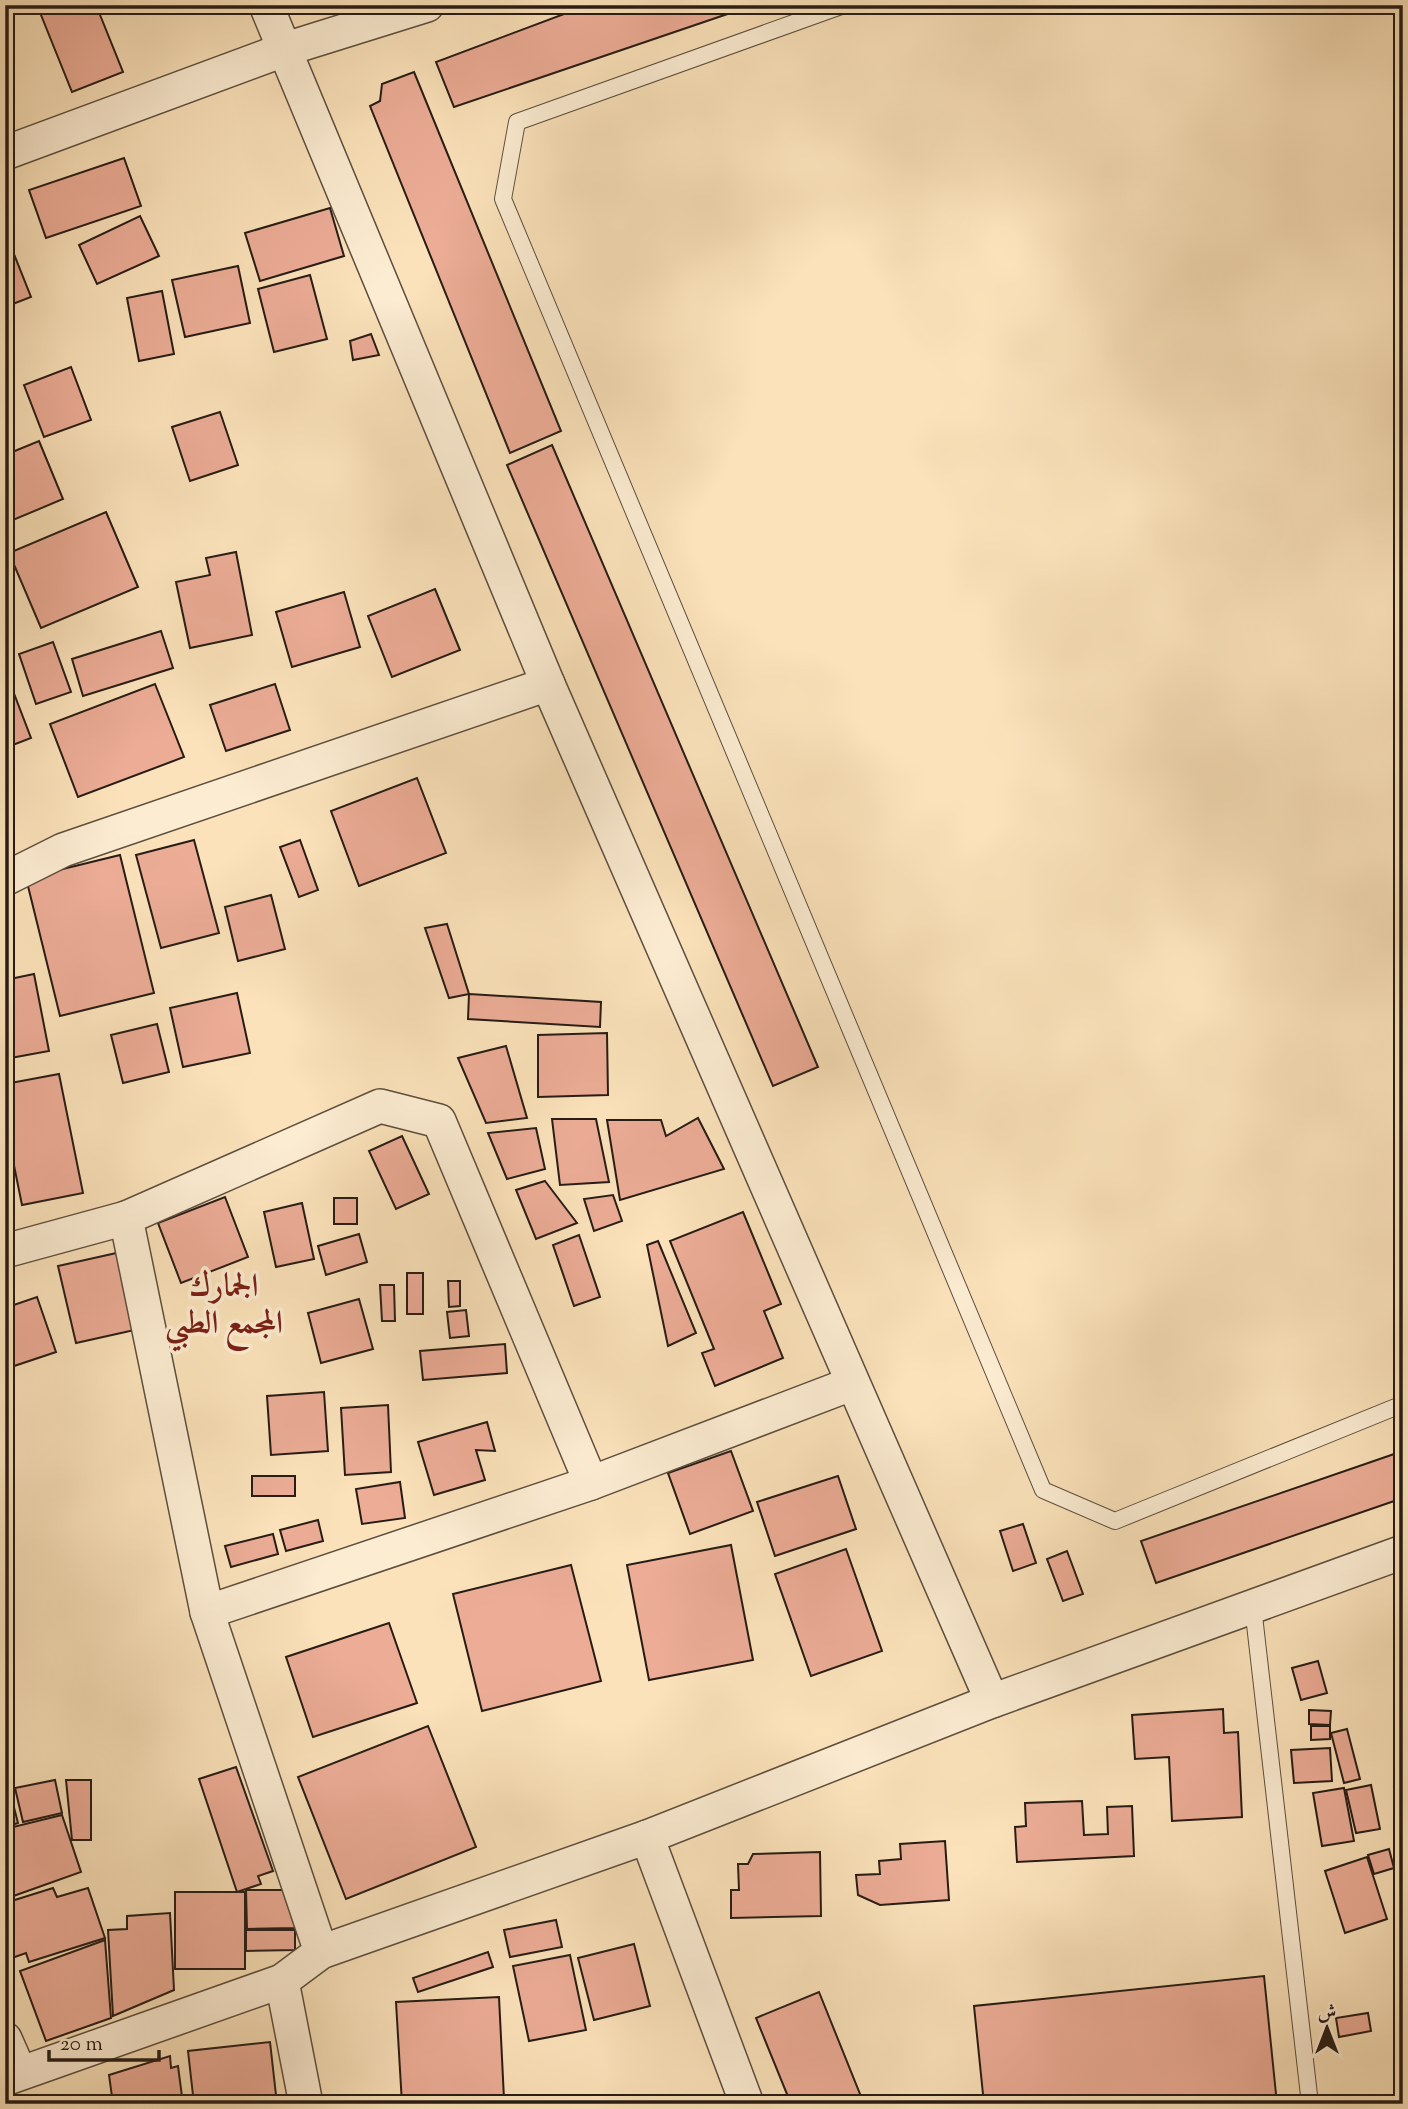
<svg xmlns="http://www.w3.org/2000/svg" width="1408" height="2109" font-family="'Sorts Mill Goudy',Amiri,serif">
  <style>
    .building { fill: #ecac96; stroke: #271c15; stroke-width: 2 }
    .lines { fill: none; stroke-linecap: round; stroke-linejoin: round }
    .service-casing { stroke: #5c4e3e; stroke-width: 18 }
    .minor-casing { stroke: #5c4e3e; stroke-width: 36 }
    .service { stroke: #fcecd2; stroke-width: 16 }
    .minor { stroke: #fcecd2; stroke-width: 33 }
    .labels { text-anchor: middle; stroke-width: 7; stroke-linejoin: round; paint-order: stroke }
    .district-label { font-size: 32px; font-weight: bold; fill: #7a1f14; stroke: #fcecd2 }
  </style>
  <rect width="100%" height="100%" fill="#fbe2ba"/>
  <filter id="stains"><feTurbulence type="fractalNoise" baseFrequency=".00286" numOctaves="4"/><feColorMatrix values="0 0 0 0 .2 0 0 0 0 .09 0 0 0 0 .02 0 0 0 .5 -.17"/></filter>
  <radialGradient id="worn" r=".72"><stop offset=".6" stop-color="#630" stop-opacity="0"/><stop offset="1" stop-color="#630" stop-opacity=".3"/></radialGradient>
  <g class="building">
    <polygon points="37,5 96,5 123,72 72,92"/>
    <polygon points="588,5 754,5 454,107 436,62"/>
    <polygon points="414,72 561,431 510,453 370,106 380,101 382,84"/>
    <polygon points="124,158 141,206 46,238 29,190"/>
    <polygon points="330,208 344,256 260,281 245,233"/>
    <polygon points="140,216 159,256 97,284 79,245"/>
    <polygon points="8,239 31,297 5,307 5,240"/>
    <polygon points="238,266 250,323 185,337 172,280"/>
    <polygon points="310,275 327,339 274,352 258,289"/>
    <polygon points="162,291 174,354 139,361 127,298"/>
    <polygon points="371,334 379,355 353,360 350,341"/>
    <polygon points="71,367 91,420 44,437 24,385"/>
    <polygon points="220,412 238,465 190,481 172,427"/>
    <polygon points="39,441 63,499 13,520 5,501 5,455"/>
    <polygon points="552,445 818,1067 773,1086 507,465"/>
    <polygon points="106,512 138,587 41,628 9,553"/>
    <polygon points="236,552 252,635 190,648 176,582 210,575 206,558"/>
    <polygon points="435,589 460,650 392,677 368,616"/>
    <polygon points="344,592 360,647 292,667 276,612"/>
    <polygon points="161,631 173,668 83,696 72,659"/>
    <polygon points="53,642 71,692 36,704 19,654"/>
    <polygon points="5,670 31,738 5,748"/>
    <polygon points="155,684 184,757 78,797 50,724"/>
    <polygon points="275,684 290,730 226,751 210,705"/>
    <polygon points="417,778 446,853 359,886 331,811"/>
    <polygon points="194,840 219,933 161,948 136,855"/>
    <polygon points="300,840 318,890 299,897 280,847"/>
    <polygon points="120,855 154,993 60,1016 26,878"/>
    <polygon points="271,895 285,949 238,961 225,907"/>
    <polygon points="447,924 469,994 449,998 425,928"/>
    <polygon points="34,974 49,1051 5,1059 5,980"/>
    <polygon points="237,993 250,1053 183,1067 170,1008"/>
    <polygon points="469,994 601,1002 600,1027 468,1019"/>
    <polygon points="157,1024 169,1072 123,1083 111,1035"/>
    <polygon points="607,1033 608,1095 538,1097 538,1035"/>
    <polygon points="506,1046 527,1118 486,1123 458,1058"/>
    <polygon points="59,1074 83,1193 22,1205 5,1121 5,1084"/>
    <polygon points="698,1118 724,1169 620,1200 607,1120 661,1120 666,1136"/>
    <polygon points="552,1119 596,1119 609,1182 560,1185"/>
    <polygon points="536,1128 545,1169 507,1179 488,1133"/>
    <polygon points="402,1136 429,1194 396,1209 369,1151"/>
    <polygon points="545,1181 577,1223 536,1239 516,1190"/>
    <polygon points="613,1195 622,1221 594,1231 584,1199"/>
    <polygon points="225,1197 248,1257 181,1283 158,1223"/>
    <rect x="334" y="1198" width="23" height="26"/>
    <polygon points="302,1203 314,1259 276,1267 264,1212"/>
    <polygon points="743,1212 781,1304 764,1311 783,1358 715,1386 702,1353 714,1349 670,1241"/>
    <polygon points="359,1234 367,1262 326,1275 318,1246"/>
    <polygon points="579,1235 600,1297 574,1306 553,1245"/>
    <polygon points="658,1241 696,1333 668,1346 647,1245"/>
    <polygon points="121,1252 139,1329 76,1343 58,1266"/>
    <rect x="407" y="1273" width="16" height="41"/>
    <polygon points="448,1281 460,1281 460,1306 449,1307"/>
    <polygon points="380,1285 394,1285 395,1321 382,1321"/>
    <polygon points="37,1297 56,1352 5,1369 5,1308"/>
    <polygon points="359,1299 373,1349 321,1363 308,1313"/>
    <polygon points="466,1310 469,1336 450,1338 447,1312"/>
    <polygon points="505,1344 507,1373 423,1380 420,1351"/>
    <polygon points="324,1392 328,1451 271,1455 267,1396"/>
    <polygon points="388,1405 391,1472 345,1475 341,1408"/>
    <polygon points="487,1422 495,1451 476,1450 485,1480 434,1495 418,1442"/>
    <polygon points="731,1451 753,1511 690,1534 668,1473"/>
    <polygon points="1403,1451 1403,1498 1156,1583 1141,1541"/>
    <rect x="252" y="1476" width="43" height="20"/>
    <polygon points="838,1476 856,1529 775,1556 757,1502"/>
    <polygon points="400,1482 405,1518 362,1524 356,1489"/>
    <polygon points="318,1520 323,1541 286,1551 280,1530"/>
    <polygon points="1023,1524 1036,1563 1013,1571 1000,1531"/>
    <polygon points="273,1534 278,1554 231,1567 225,1546"/>
    <polygon points="731,1545 753,1660 649,1680 627,1565"/>
    <polygon points="846,1549 882,1651 811,1676 775,1574"/>
    <polygon points="1067,1551 1083,1594 1063,1601 1047,1559"/>
    <polygon points="571,1565 601,1681 482,1711 453,1594"/>
    <polygon points="389,1623 417,1703 313,1737 286,1657"/>
    <polygon points="1318,1661 1327,1693 1301,1700 1292,1668"/>
    <polygon points="1223,1709 1224,1733 1238,1732 1242,1817 1172,1821 1169,1757 1135,1759 1132,1715"/>
    <polygon points="1309,1710 1331,1711 1330,1725 1309,1724"/>
    <polygon points="428,1726 476,1847 346,1899 298,1777"/>
    <polygon points="1311,1726 1330,1726 1330,1739 1311,1740"/>
    <polygon points="1347,1729 1360,1779 1344,1783 1331,1733"/>
    <polygon points="1330,1748 1332,1781 1294,1783 1291,1750"/>
    <polygon points="236,1767 273,1871 258,1876 261,1884 237,1892 199,1779"/>
    <polygon points="55,1780 62,1813 23,1822 15,1788"/>
    <polygon points="66,1780 91,1780 91,1840 72,1840"/>
    <polygon points="1371,1785 1380,1829 1356,1833 1346,1790"/>
    <polygon points="1403,1786 1403,1805 1397,1806 1394,1787"/>
    <polygon points="9,1788 18,1823 5,1827 5,1789"/>
    <polygon points="1344,1788 1354,1841 1322,1846 1313,1793"/>
    <polygon points="1082,1801 1084,1835 1108,1834 1107,1807 1132,1806 1134,1856 1017,1862 1015,1827 1026,1826 1025,1803"/>
    <polygon points="62,1815 81,1872 5,1899 5,1829"/>
    <polygon points="945,1841 949,1900 880,1905 858,1895 856,1875 880,1874 879,1861 901,1859 900,1844"/>
    <polygon points="1389,1849 1394,1868 1374,1874 1368,1855"/>
    <polygon points="820,1852 821,1916 731,1918 731,1890 739,1890 738,1864 748,1864 753,1854"/>
    <polygon points="1367,1857 1387,1919 1345,1933 1325,1871"/>
    <polygon points="53,1888 57,1897 88,1888 105,1938 29,1962 26,1953 12,1958 5,1938 5,1903"/>
    <polygon points="246,1890 295,1890 295,1928 247,1929"/>
    <rect x="175" y="1892" width="70" height="77"/>
    <polygon points="170,1913 174,1990 113,2016 108,1930 127,1929 127,1916"/>
    <polygon points="556,1920 562,1947 510,1957 504,1930"/>
    <polygon points="246,1930 295,1930 295,1950 246,1951"/>
    <polygon points="105,1940 111,2018 46,2041 20,1971"/>
    <polygon points="634,1944 650,2006 594,2020 578,1958"/>
    <polygon points="488,1952 493,1967 418,1992 413,1978"/>
    <polygon points="570,1955 586,2030 529,2041 513,1966"/>
    <polygon points="1264,1976 1277,2104 984,2104 974,2006"/>
    <polygon points="819,1992 864,2104 791,2104 756,2018"/>
    <polygon points="499,1997 504,2099 402,2104 396,2002"/>
    <polygon points="1368,2013 1371,2031 1339,2037 1336,2018"/>
    <polygon points="270,2042 277,2104 194,2104 188,2051"/>
    <polygon points="170,2056 171,2068 178,2066 183,2104 113,2104 109,2075"/>
  </g>
  <g class="lines">
    <g class="service-casing">
      <g id="service">
        <polyline points="844,5 517,122 503,199 1043,1490 1115,1521 1403,1404"/>
        <polyline points="1253,1607 1310,2104"/>
      </g>
    </g>
    <g class="minor-casing">
      <g id="minor">
        <polyline points="266,5 548,684 992,1701"/>
        <polyline points="5,153 286,49 427,5"/>
        <polyline points="5,879 63,850 548,684"/>
        <polyline points="126,1218 207,1612 321,1952"/>
        <polyline points="5,1251 126,1218 380,1106 439,1121 591,1483"/>
        <polyline points="207,1612 591,1483 851,1384"/>
        <polyline points="647,1837 747,2104"/>
        <polyline points="282,1981 306,2104"/>
        <polyline points="5,2039 20,2073"/>
        <polyline points="5,2079 282,1981 321,1952 647,1837 992,1701 1403,1552"/>
      </g>
    </g>
    <use href="#service" class="service"/>
    <use href="#minor" class="minor"/>
  </g>
  <g class="labels">
    <g class="district-label">
      <text x="224" y="1296">الجمارك<tspan x="224" dy="37">المجمع الطبي</tspan></text>
    </g>
  </g>
  <rect width="1408" height="2109" fill="none" stroke="#fbe2ba" stroke-width="28"/>
  <rect x="7" y="7" width="1394" height="2095" fill="none" stroke="#271c15" stroke-width="3.5"/>
  <rect x="14" y="14" width="1380" height="2081" fill="none" stroke="#271c15" stroke-width="2"/>
  <g transform="translate(1327 2028)" stroke="#fcecd2" stroke-width="5" paint-order="stroke">
  <path d="M0-5L12 26L0 18L-12 26Z" fill="#271c15"/>
  <text y="-10" font-size="19" font-weight="bold" text-anchor="middle" fill="#271c15">ش</text>
  </g>
  <path d="M49 2050v10h110v-10" fill="none" stroke="#271c15" stroke-width="3.5"/>
  <text x="60" y="2050" font-size="21" fill="#271c15" stroke="#fcecd2" stroke-width="5" paint-order="stroke">20 m</text>
  <rect width="100%" height="100%" filter="url(#stains)"/>
  <rect width="100%" height="100%" fill="url(#worn)"/>
</svg>
